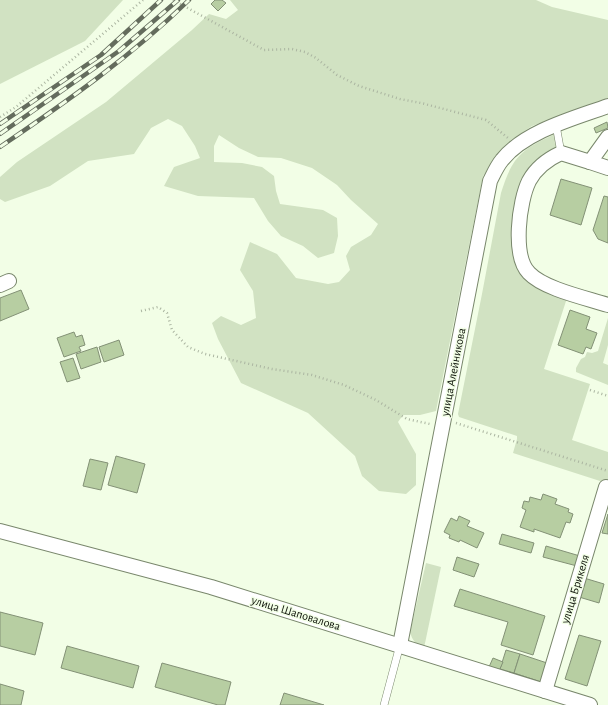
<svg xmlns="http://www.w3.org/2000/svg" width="608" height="705" font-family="'Alegreya Sans',sans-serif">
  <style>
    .green { fill: #d1e2c2 }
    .building { fill: #b7cea2; stroke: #839176 }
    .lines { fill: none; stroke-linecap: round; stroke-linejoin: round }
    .service-casing { stroke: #79876c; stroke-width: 8 }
    .minor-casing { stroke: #79876c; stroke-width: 16 }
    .path { stroke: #abb5a1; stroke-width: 2.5; stroke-dasharray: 1 3; stroke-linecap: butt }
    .service { stroke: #fff; stroke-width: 7 }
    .minor { stroke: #fff; stroke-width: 14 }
    .rail-casing { stroke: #646c5d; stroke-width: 4.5 }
    .rail { stroke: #f2fee6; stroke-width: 3; stroke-dasharray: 9; stroke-linecap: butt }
    .labels { text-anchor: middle; stroke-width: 3; stroke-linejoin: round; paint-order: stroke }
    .street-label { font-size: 12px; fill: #0b1007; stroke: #f2fee6 }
  </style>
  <rect width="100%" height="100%" fill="#f2fee6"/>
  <g class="green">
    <polygon points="0,0 123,0 85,41 0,84"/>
    <polygon points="230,0 536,0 552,7 608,20 608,98 532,126 511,140 495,158 483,176 436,411 420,415 403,415 398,422 416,454 416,485 406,494 379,491 362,476 355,456 308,413 241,383 218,339 212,323 221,316 241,325 256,318 253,291 240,270 250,242 277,254 296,278 328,284 339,282 350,270 346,256 351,247 371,235 378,224 351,200 337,185 312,168 281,158 258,157 239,148 219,135 214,146 214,162 242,163 262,167 274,176 276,191 280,204 323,210 337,218 338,236 334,253 318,258 303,246 281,236 268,221 254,198 198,196 164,186 174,167 200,158 195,146 182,126 168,119 151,128 134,154 88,161 50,186 5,202 0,199 0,177 17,162 106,102 192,30 209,14 226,19 238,10"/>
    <path d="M553,135H556L558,150L527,180L523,269L567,298L544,369L590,384L572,440L608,452V489L600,481L513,453L517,439V436L459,417L458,414L482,294L501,193C512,158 520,150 553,135Z"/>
    <polygon points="608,318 608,345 603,363 608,365 608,385 576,372 576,368 581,359 585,357 587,352 592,353 598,351"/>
    <path d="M426,563L441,567L424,648C416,645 412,640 410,632Z"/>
  </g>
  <g class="building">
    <polygon points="215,0 222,0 226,3 218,11 211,4"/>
    <polygon points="607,122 608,128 596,133 594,128"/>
    <polygon points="561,179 592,188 581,225 550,215"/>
    <polygon points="604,196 608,197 608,243 598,239 593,230"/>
    <polygon points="21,290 29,309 0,321 0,298"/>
    <polygon points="570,310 590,317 586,329 597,333 591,349 586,347 583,354 558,345"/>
    <polygon points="74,332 76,337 82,335 85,345 79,347 81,351 64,357 57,338"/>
    <polygon points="119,340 124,355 104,362 99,347"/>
    <polygon points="97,347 101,362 81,369 76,354"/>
    <polygon points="73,358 80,378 67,382 60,362"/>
    <polygon points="116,456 145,464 137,493 108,485"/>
    <polygon points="90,459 108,463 101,490 83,486"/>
    <polygon points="543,494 557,499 555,504 569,509 568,512 573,514 570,523 566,522 560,538 534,529 534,532 520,527 526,510 522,508 524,501 529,502 530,497 541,500"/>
    <polygon points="608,514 608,534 602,533"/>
    <polygon points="459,516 470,521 467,526 484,533 477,548 460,540 459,542 449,538 450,535 444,532 451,518 457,521"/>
    <polygon points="502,534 534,543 531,553 499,544"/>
    <polygon points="546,546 580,556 577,566 543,557"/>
    <polygon points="457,557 479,564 474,577 453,570"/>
    <polygon points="584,578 604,584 599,603 579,597"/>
    <polygon points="460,589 545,616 533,655 501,645 508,622 454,606"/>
    <polygon points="0,612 43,623 35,655 0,646"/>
    <polygon points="579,635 601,641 587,686 565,679"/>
    <polygon points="67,646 139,666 133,688 61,668"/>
    <polygon points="506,650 520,654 514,673 500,669"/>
    <polygon points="520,654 547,663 541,682 514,673"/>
    <polygon points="493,658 503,662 499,671 489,667"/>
    <polygon points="162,663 231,682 225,705 218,705 155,687"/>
    <polygon points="0,684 24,691 21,705 0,705"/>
    <polygon points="284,693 324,705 280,705"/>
  </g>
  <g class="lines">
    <g class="service-casing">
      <g id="service">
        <polyline points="556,125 561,153"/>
        <polyline points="384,705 400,645"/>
      </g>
    </g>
    <g class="minor-casing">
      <g id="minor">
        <polyline points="608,137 590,162 608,168"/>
        <path d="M590,162L561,153C548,159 536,168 529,181C519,201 512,256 529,273C544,289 586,298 608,305"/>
        <polyline points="0,285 9,281"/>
        <polyline points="0,531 211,587 590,705"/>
        <path d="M400,645L490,181C494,173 497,166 502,160C525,131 575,118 608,106"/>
        <polyline points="545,691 606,487"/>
      </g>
    </g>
    <g class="path">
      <polyline points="173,0 264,50 292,49 305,52 316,58 337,75 359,86 400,99 421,103 486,120 508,138"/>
      <polyline points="0,117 16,107 143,0"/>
      <polyline points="141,311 158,307 167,313 172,330 188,347 205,354 272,369 312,375 344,385 376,400 407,419 430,424"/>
      <polyline points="590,390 608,396"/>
      <polyline points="456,423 608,471"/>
    </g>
    <use href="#service" class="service"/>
    <use href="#minor" class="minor"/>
    <g class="rail-casing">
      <g id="rail">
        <polyline points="0,124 101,55 161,0"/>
        <polyline points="0,134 119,51 178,0"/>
        <path d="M0,147C66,102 132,56 189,0"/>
      </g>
    </g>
    <use href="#rail" class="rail"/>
  </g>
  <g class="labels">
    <g class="street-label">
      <text transform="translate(453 372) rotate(-79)" y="4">улица Алейникова</text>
      <text transform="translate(575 589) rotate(-73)" y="4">улица Брикеля</text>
      <text transform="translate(296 613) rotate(17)" y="4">улица Шаповалова</text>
    </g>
  </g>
</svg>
